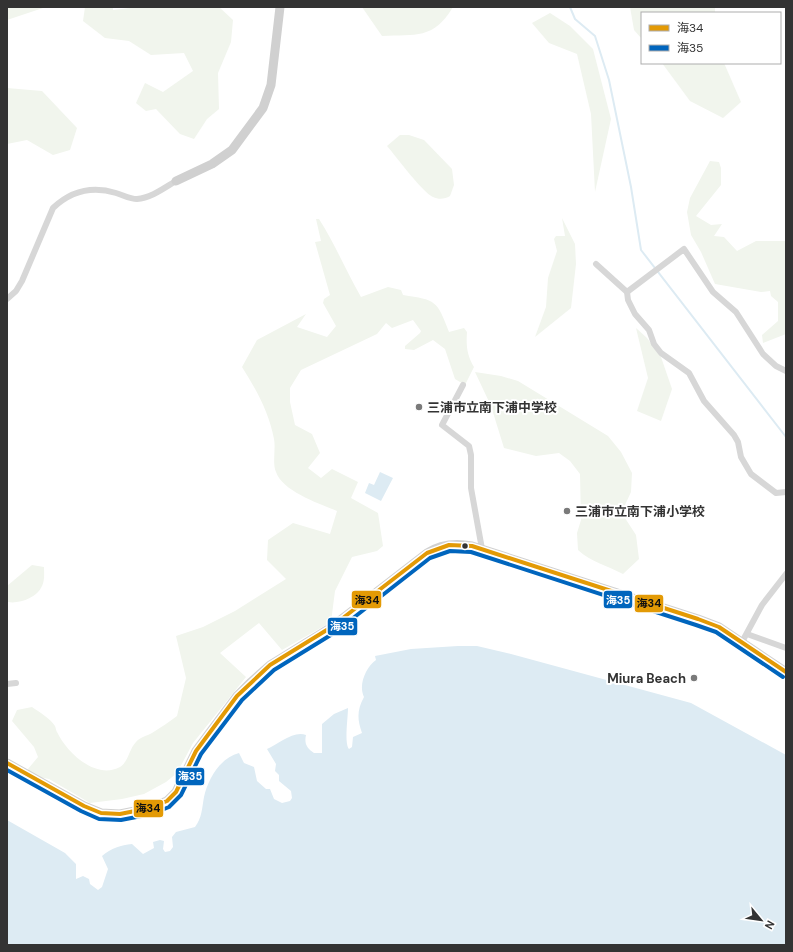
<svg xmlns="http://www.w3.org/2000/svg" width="793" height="952" font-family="'DM Sans','Noto Sans JP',sans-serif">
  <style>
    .green { fill: #f1f5ed }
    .water { fill: #ddebf3 }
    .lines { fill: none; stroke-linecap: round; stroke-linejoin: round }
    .stream { stroke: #ddebf3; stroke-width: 2 }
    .street { stroke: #d7d7d7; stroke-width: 6 }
    .secondary { stroke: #d0d0d0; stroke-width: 9 }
    .bus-1-casing { stroke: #fff; stroke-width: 7 }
    .bus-2-casing { stroke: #fff; stroke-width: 7 }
    .bus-1 { stroke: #e39a05; stroke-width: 4 }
    .bus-2 { stroke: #0065bd; stroke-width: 4 }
    .poi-dot { fill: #7a7a7a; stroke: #fff; stroke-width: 1.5 }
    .bus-dot { fill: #333; stroke: #fff; stroke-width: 1.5 }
    .labels { text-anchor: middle; stroke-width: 4; stroke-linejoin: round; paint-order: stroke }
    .poi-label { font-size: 13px; font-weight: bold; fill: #333; stroke: #fff; text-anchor: start }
    .line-badge { stroke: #fff; stroke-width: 1.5 }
    .badge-label { font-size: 11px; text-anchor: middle; font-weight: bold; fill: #fff }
    .pale-badge-label { font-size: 11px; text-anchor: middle; font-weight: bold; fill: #111 }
  </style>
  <rect width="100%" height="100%" fill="#fff"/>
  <g class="green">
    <polygon points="7,7 46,7 7,20"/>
    <polygon points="85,7 113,7 113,10 138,7 219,7 233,20 231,42 218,73 219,109 207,119 194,139 180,134 156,109 146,111 136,103 145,83 163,92 193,71 184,53 151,55 129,41 105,38 83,21"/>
    <path d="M362,7H453C433,40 416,34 382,36Z"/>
    <polygon points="630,7 715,7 715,13 642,13 642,39 634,30"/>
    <polygon points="550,13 570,26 593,49 611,119 595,192 591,114 577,54 549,43 532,23"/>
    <polygon points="662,63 724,63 741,102 723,118 690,101"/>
    <polygon points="7,88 42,91 77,128 70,150 53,155 27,140 7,144"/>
    <path d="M400,135H409L424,140L452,169L454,185L450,196C445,199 439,200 433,197C423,193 395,155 387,146Z"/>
    <polygon points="710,161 719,162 721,168 721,185 696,216 711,225 722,224 714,236 724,237 737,251 756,241 786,241 786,334 763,343 762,335 778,321 778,302 771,296 770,291 761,292 715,284 701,252 691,235 687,212 690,198"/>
    <polygon points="562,218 575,244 576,264 571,308 535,337 546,307 548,278 557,251 554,239 556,236 565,236"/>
    <path d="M316,219H319C335,244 346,271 361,297L388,287L401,290L403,295C436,300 437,300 449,332L464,328L467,332C466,346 467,355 474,367L465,385L455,379L445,349L433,340L414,350L405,349V346L420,333L421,331L413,320L392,328L386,323L377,334L301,370L290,388V402L295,425L312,434L320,453L308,468L321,478L332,469L358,482L351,498L378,513L383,546L377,551L352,557L335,591L331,622L282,650L259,623L220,653L246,677L193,743L177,773L166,782L144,794L122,799L90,803L49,779L29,775L28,769L38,757L34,747L12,721L17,710L32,707C39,712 51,719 55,726C56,728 56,731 57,732C67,753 96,780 120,767C129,761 129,749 136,742C140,737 147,736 152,733C160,728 169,722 177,716L186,678L176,636L203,627L235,611L286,579L267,560L268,540L293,523L330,534L337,511C320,504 282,491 276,472C272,463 276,449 274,439C269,412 256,389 242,367L257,340L306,314L297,327L327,337L336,326L323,303L324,299L330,295L315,242L321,241Z"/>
    <polygon points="636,328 647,338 661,357 672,389 661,421 637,411 648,378"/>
    <path d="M475,372L501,376L518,381L608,436L621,452L632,473L631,492L625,505V518L636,535L639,559L623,574C608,566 591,562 578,550L577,533L581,520L580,474L570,461L559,453L536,456L504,448L491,406Z"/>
    <path d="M32,565L44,567C44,572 45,580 42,586C37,598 19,604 8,602L7,586Z"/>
  </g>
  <g class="water">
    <polygon points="380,472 393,478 381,501 365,493 369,483 374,485"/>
    <path d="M458,646H477L511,654L691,703L786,755V945H7V820L65,853L76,864V879L83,876L89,879L90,884L98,890L102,887L108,869L102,856C111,848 121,845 132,844L143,854L154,848L153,842L160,840L164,841L163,849L165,852L170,851L173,847L172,837L176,832L195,827C202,818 202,808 204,797C208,779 220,758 239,753L244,763L254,767L257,781L266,789H270L274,799L282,803L290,801L292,798L291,791L279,781V775L275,771L276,764L267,749C278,744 294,730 306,735C304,744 307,748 314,753H322V724L334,714L348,708C348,718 344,743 349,749L352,747L353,737L362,733C357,719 357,710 364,697C358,685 366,667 376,660L375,656L411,649Z"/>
  </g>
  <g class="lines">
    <polyline class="stream" points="570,7 575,19 595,36 609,80 631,187 641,250 786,437"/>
    <g class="street">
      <polyline points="596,264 627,292 628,300 635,314 649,330 654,344 661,353 689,373 704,401 734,435 738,442 741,457 751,474 776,493 786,492"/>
      <polyline points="627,292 684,249 713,292 736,312 763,354 776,366 786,371"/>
      <path d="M7,299L16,291L22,281L53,208C71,191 93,186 116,193C123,195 130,199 137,199C151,198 164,188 176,181"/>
      <polyline points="463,385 442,425 469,446 471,455 471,488 482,549"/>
      <polyline points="747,634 786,648"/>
      <polyline points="742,642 762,605 786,574"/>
      <polyline points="7,684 16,683"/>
    </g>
    <g class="secondary">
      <polyline points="176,181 212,164 232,150 263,108 271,85 280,7"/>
      <path d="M7,763L84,806L101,813L120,814L150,808L167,801L176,792L196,751L237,696L251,682L270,665L330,628L427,553C441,544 457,543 472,546L698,619L719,627L786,672"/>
    </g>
    <g class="bus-1-casing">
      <polyline id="bus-1" points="7,763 84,806 101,813 120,814 150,808 167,801 176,792 196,751 237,696 270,665 330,628 427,553 449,545 472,546 698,619 719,627 786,672"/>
    </g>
    <g class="bus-2-casing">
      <polyline id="bus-2" points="7,770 81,811 99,819 121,820 152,814 169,807 181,795 201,754 242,700 274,670 334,633 430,558 450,551 471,552 696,625 716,632 783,677"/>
    </g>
    <use href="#bus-1" class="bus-1"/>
    <use href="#bus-2" class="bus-2"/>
  </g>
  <g class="poi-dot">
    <circle cx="419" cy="407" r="4"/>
    <circle cx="567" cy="511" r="4"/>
    <circle cx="694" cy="678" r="4"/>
  </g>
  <circle class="bus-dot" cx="465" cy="546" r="3.5"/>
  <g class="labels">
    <g class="poi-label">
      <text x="427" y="412">三浦市立南下浦中学校</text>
      <text x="575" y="516">三浦市立南下浦小学校</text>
      <text x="686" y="683" text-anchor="end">Miura Beach</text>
    </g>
  </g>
  <g class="line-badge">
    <rect x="603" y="590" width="30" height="19" rx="4" fill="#0065bd"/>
    <rect x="351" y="590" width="31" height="19" rx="4" fill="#e39a05"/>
    <rect x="634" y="594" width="30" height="19" rx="4" fill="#e39a05"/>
    <rect x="327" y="617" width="31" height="19" rx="4" fill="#0065bd"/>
    <rect x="175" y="767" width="30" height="19" rx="4" fill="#0065bd"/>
    <rect x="133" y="799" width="31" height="19" rx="4" fill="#e39a05"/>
  </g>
  <g class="badge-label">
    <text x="618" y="604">海35</text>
    <text x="342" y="630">海35</text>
    <text x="190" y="780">海35</text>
  </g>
  <g class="pale-badge-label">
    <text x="367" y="604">海34</text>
    <text x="649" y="607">海34</text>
    <text x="148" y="812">海34</text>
  </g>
  <rect width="793" height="952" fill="none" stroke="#333333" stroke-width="16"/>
  <rect x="641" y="12" width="140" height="52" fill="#ffffff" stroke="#adadad"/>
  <rect x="649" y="25" width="20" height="6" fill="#e39a05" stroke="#adadad"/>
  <text x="677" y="32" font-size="12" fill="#333333">海34</text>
  <rect x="649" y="45" width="20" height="6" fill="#0065bd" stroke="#adadad"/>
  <text x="677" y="52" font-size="12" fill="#333333">海35</text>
  <g transform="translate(761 920) rotate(119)" stroke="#ffffff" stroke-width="3" paint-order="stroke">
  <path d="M0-3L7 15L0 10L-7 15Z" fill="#333333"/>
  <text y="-6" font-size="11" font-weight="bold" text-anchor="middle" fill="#333333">N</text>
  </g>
</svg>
